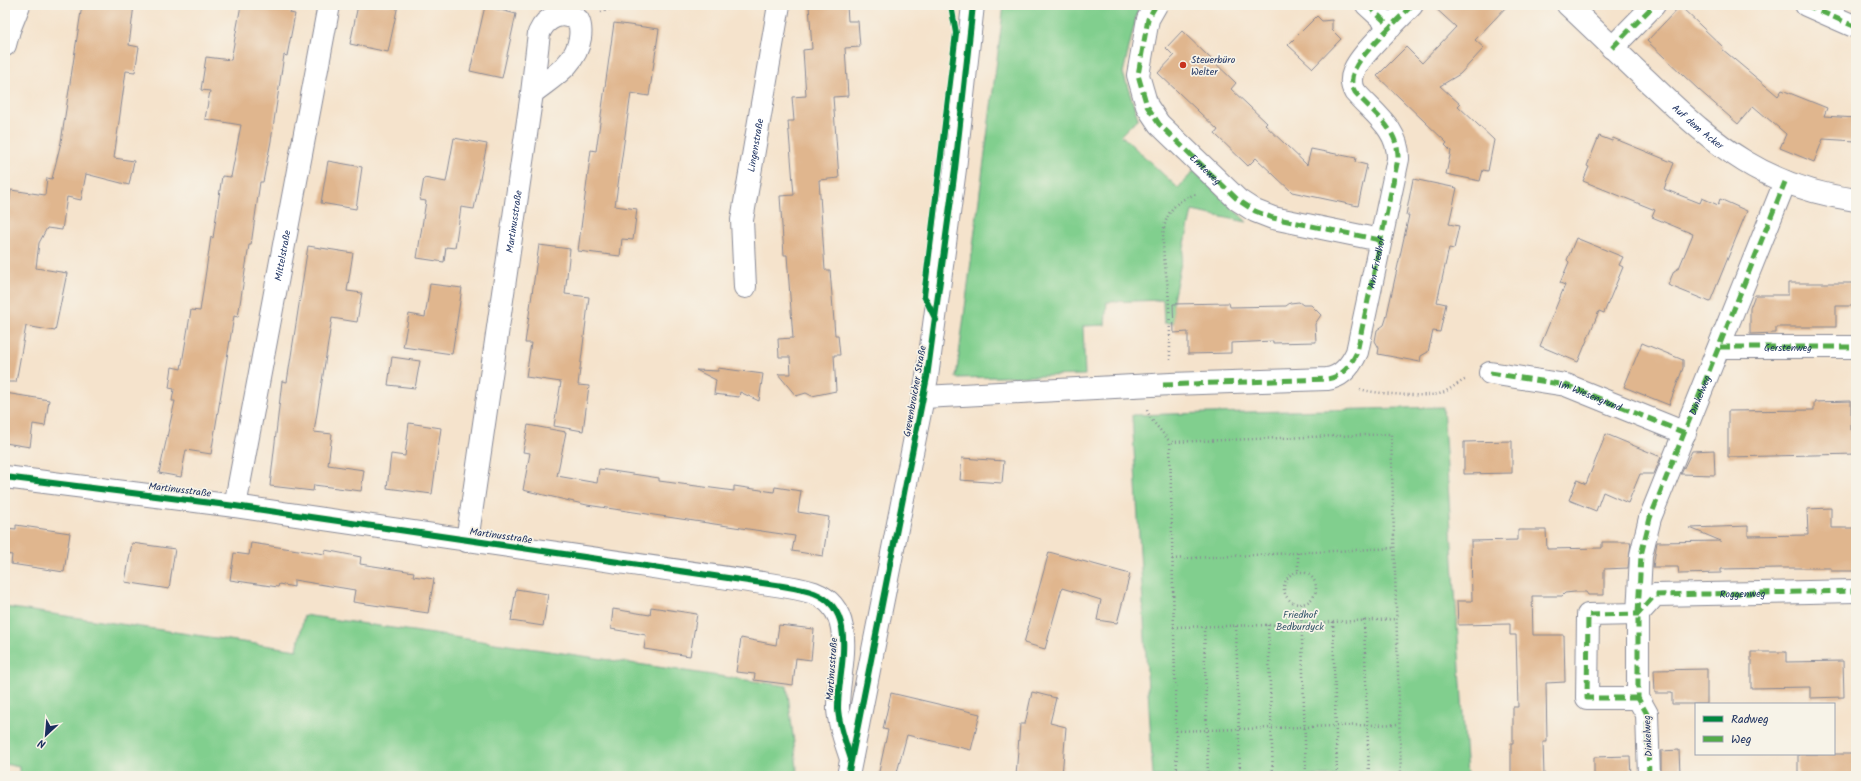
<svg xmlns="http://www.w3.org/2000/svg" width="1861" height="781" font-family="Kalam,sans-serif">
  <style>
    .green { fill: #81cf8e; stroke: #4e7f76 }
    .building { fill: #e0b68e }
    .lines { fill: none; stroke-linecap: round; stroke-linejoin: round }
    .minor-casing { stroke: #888995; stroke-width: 24 }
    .path { stroke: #888995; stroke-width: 2.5; stroke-dasharray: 1 3; stroke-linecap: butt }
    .minor { stroke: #fff; stroke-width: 22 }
    .quiet { stroke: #52ab49; stroke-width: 5; stroke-dasharray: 10 5; stroke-linecap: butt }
    .cycleway-casing { stroke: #f7f3e8; stroke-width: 8 }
    .cycleway { stroke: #00873e; stroke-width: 6 }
    .poi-dot { fill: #c8321e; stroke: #f7f3e8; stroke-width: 1.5 }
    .labels { text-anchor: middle; stroke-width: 3.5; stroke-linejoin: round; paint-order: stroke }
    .poi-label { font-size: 10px; fill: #1b2f5e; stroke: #f7f3e8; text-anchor: start }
    .street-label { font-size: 10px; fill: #1b2f5e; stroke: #f7f3e8 }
    .park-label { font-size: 10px; fill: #34576a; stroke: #f7f3e8 }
  </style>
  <rect width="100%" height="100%" fill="#f7f3e8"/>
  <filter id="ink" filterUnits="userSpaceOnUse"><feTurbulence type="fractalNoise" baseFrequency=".025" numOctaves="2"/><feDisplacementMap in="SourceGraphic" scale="8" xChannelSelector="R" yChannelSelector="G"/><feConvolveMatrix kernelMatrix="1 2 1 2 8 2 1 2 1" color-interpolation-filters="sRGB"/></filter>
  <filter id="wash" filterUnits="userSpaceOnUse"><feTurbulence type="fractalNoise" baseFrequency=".012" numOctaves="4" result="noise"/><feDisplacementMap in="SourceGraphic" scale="16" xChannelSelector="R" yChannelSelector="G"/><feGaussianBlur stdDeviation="0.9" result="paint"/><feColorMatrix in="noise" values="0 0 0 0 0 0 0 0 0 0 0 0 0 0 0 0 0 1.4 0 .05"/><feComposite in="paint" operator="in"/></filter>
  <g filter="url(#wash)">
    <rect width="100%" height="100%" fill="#f5e3cc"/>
    <g class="green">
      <polygon points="1004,5 1139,5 1123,73 1138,118 1121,135 1178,188 1194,171 1247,222 1192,211 1173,300 1174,323 1164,323 1163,300 1107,302 1105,325 1083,326 1085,375 956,378"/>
      <polygon points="1443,407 1467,776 1153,776 1132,415"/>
      <polygon points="5,607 297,650 304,615 787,686 798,776 19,776 19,767 5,764"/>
    </g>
    <g id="blocks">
      <g class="building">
        <polygon points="82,5 134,5 129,45 139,47 135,72 126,71 114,158 134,161 129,185 86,174 81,200 67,197 62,230 47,228 39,243 36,268 67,273 55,331 26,326 16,382 5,382 5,235 11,190 45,195 47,178 52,179 61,142"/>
        <polygon points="241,5 292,5 290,13 295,14 287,56 284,55 271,141 263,182 260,182 251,245 249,245 238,317 234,316 211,454 186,450 181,477 159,473 175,401 172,401 174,389 169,388 172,367 181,369 191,310 200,311 211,237 213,238 222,176 231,177 241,125 205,119 210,91 201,90 206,57 231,60"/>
        <polygon points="358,5 398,5 388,52 350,44"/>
        <polygon points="809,5 847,5 848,21 858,21 860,47 845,48 848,96 833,97 839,178 819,180 825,270 830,270 835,335 838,335 840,355 834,355 836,391 812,396 806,393 796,396 778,374 791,374 790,357 779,357 778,339 793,338 787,255 784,255 780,196 794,195 788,121 794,121 792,97 806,96 803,50 812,49"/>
        <polygon points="1432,5 1508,5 1475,40 1484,48 1460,74 1440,86 1460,104 1458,106 1494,140 1488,171 1483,170 1480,181 1446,174 1451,151 1445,145 1447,143 1377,76 1406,47 1422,63 1456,27"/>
        <polygon points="485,6 516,14 502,78 470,71"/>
        <polygon points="1680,6 1723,47 1722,49 1778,96 1782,90 1827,108 1824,116 1856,118 1856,141 1823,139 1814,162 1780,148 1786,134 1753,106 1738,124 1699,90 1647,41"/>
        <polygon points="1317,16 1322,21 1332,20 1332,30 1341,39 1313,68 1288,45"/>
        <polygon points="614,23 659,29 649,96 631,93 615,206 637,209 633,240 622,239 620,256 578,251 591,150 596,151"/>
        <polygon points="1182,31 1236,83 1231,89 1267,123 1265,125 1307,165 1311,149 1356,158 1355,162 1367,165 1358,206 1292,192 1256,158 1248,166 1215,134 1218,130 1158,73 1174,56 1166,48"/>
        <polygon points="1599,136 1612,141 1613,138 1674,163 1664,189 1700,203 1702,198 1718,205 1720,199 1747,211 1710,302 1668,285 1674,271 1679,268 1693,234 1652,217 1655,210 1583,181 1589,167 1587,166"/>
        <polygon points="454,138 487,144 474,209 461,207 455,248 446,247 444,262 417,258 426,201 420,200 424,178 446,182"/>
        <polygon points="328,161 362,167 356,209 321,203"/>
        <polygon points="1413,179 1457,188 1449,224 1459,226 1454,249 1449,248 1437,302 1446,304 1440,332 1433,331 1428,352 1421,356 1420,362 1378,354 1379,348 1375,341 1377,330 1384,325 1386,319 1409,215 1406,215"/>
        <polygon points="1576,238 1623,257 1619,265 1623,267 1604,313 1599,311 1578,362 1540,346 1565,285 1560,283 1569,262 1567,260"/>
        <polygon points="539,245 570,249 565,294 589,297 578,385 589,386 583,431 554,426 561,382 526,377 531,343 525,343"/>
        <polygon points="308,246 353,253 347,291 362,293 357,322 332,318 314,432 332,434 328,465 364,470 361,491 314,485 313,491 270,486 282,381 287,382"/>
        <polygon points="1788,283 1856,283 1856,306 1836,306 1836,327 1776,327 1776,333 1750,334 1750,308 1755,295 1788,295"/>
        <polygon points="430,284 462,288 452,354 403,347 409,314 425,317"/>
        <polygon points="1299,302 1303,305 1311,305 1321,315 1315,324 1316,342 1273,343 1273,341 1231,343 1231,353 1188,354 1188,332 1174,333 1173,304 1229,303 1230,307 1286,306 1290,303"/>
        <polygon points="1642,343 1683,360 1683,368 1669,405 1624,387"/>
        <polygon points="392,357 420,361 415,388 388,385"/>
        <polygon points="718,368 763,374 759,401 740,392 739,397 714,394 716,380 696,370 718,371"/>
        <polygon points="5,393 49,400 45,426 33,424 30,447 5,443"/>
        <polygon points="1851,401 1851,430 1856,430 1856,454 1728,457 1728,411 1814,410 1814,402"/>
        <polygon points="409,423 441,428 432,494 387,488 391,454 405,456"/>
        <polygon points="528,425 566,432 557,476 597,483 599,469 659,478 659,481 734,491 734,486 774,492 775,487 801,491 798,512 829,517 823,556 792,551 795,536 587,505 523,490 530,453 523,452"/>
        <polygon points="1606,434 1661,457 1654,474 1640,474 1628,503 1603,492 1596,511 1569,500 1577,480 1586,484"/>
        <polygon points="1512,441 1512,473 1464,474 1464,442"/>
        <polygon points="1714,450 1715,475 1681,474 1692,451"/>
        <polygon points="962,458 1004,461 1002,483 960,480"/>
        <polygon points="1831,508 1831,528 1856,528 1856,571 1831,571 1831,568 1779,568 1721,569 1721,573 1679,574 1678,567 1653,567 1657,542 1721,541 1690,528 1748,526 1748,536 1808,535 1807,509"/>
        <polygon points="16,525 70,533 64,572 11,564 12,555 5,554 5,528 16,529"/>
        <polygon points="1518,530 1546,530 1547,549 1602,548 1602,542 1631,542 1628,568 1604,569 1604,595 1588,595 1586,592 1575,592 1565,593 1562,596 1532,596 1533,635 1564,635 1565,682 1546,683 1547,742 1543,742 1544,776 1511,776 1511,743 1513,743 1513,707 1518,707 1516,635 1510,635 1510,624 1458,625 1457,601 1472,601 1471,541 1518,540"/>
        <polygon points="132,543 175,549 169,589 125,582"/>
        <polygon points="251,543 325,554 325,550 361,557 360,564 414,572 413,576 434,579 428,613 353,602 355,590 294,580 294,587 279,584 278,587 230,580 234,553 249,555"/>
        <polygon points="1049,552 1130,574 1117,623 1097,620 1101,600 1062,588 1045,649 1024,643"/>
        <polygon points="516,589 548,594 543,626 511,621"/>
        <polygon points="651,607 697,614 690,656 644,649 646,635 611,629 613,609 650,615"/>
        <polygon points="779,625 814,629 811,660 796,658 793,685 754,680 755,674 736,672 741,638 776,645"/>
        <polygon points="1751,652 1786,652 1786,662 1843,661 1844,697 1810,698 1810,687 1751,688"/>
        <polygon points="1707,669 1707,704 1672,704 1672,693 1655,693 1654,670"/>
        <polygon points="1032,692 1056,698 1050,723 1066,727 1062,776 1016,776 1020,724 1025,724"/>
        <polygon points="891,693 980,714 971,750 907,735 896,776 878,776 888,730 883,729"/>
        <polygon points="1679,750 1680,774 1661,774 1661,751"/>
        <rect x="1798" y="754" width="58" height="22"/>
        <polygon points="1630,756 1631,776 1594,776 1594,757"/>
      </g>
    </g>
  </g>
  <g filter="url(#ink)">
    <use href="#blocks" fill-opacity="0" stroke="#888995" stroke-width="1"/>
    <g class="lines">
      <g class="minor-casing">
        <g id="minor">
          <polyline points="1156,5 1148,19 1138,75 1147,106 1159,124 1238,200 1255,211 1273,218 1380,240"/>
          <polyline points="1367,5 1391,27"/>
          <path id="s1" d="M1568,5C1597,32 1625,60 1654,87C1718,148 1765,187 1856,200"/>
          <polyline points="1806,5 1856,27"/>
          <polyline points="5,45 9,30 19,5"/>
          <polyline points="1612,48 1654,5"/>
          <path id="s2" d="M745,287L742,220L779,5"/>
          <path id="s3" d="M1720,347H1856"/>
          <path id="s4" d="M1490,373L1566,385L1685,433"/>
          <path id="s5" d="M924,397L1171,384L1327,379C1342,377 1351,365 1357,352L1398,159C1399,129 1373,113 1355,92C1351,85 1351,78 1354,71C1360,54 1398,20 1412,5"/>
          <path d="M5,477L235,506L769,584C784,586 799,588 814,593C861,611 837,672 838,709C839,726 846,743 851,759"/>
          <path id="s6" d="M235,506L329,5"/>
          <path id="s7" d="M467,541L532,93C552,77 576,65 580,38C581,31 581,26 578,20C562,10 546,17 539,33L532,93"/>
          <path id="s8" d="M1638,698H1587L1588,615L1638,614L1655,595L1856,591"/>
          <polyline points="848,776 927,377 955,169 973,5"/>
          <path id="s9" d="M1649,776L1647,714L1638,698V614L1641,555L1650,518L1785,182"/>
        </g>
      </g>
      <g class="path">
        <polyline points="601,12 624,5"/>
        <path d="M1170,360C1170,337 1170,313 1168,290C1165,254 1149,207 1197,194"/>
        <path d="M1360,389C1374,394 1424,397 1439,394C1449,391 1457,383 1467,379"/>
        <polyline points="1147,410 1151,419 1170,442"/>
        <polyline points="1298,553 1298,572"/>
        <polyline points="1172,559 1394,548"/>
        <circle cx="1300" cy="588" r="16"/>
        <polyline points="1301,604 1306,776"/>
        <polyline points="1364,620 1369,776"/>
        <polyline points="1333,622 1337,776"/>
        <polyline points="1268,625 1273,776"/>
        <polyline points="1236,626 1240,776"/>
        <polyline points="1173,627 1268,625 1397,619"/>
        <polyline points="1204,627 1208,776"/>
        <polyline points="1176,731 1400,724"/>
        <polyline points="1177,776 1170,442 1391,434 1401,776"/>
      </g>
      <use href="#minor" class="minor"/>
      <g class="quiet">
        <path id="s10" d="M1156,5L1148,19L1138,75L1147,106L1159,124L1238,200L1255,211L1273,218L1380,240"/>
        <polyline points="1367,5 1391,27"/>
        <polyline points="1806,5 1856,27"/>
        <polyline points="1612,48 1654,5"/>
        <polyline points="1720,347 1856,347"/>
        <polyline points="1490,373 1566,385 1685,433"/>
        <path d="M1163,385L1327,379C1342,377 1351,365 1357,352L1398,159C1399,129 1373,113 1355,92C1351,85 1351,78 1354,71C1360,54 1398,20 1412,5"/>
        <polyline points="1638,698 1587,698 1588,615 1638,614 1655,595 1856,591"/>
        <polyline points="1649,776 1647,714 1638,698 1638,614 1641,555 1650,518 1785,182"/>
      </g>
      <g class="cycleway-casing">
        <g id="cycleway">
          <polyline points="936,320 924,296 956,33 951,5"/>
          <path d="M5,477L235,506L769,584C784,586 799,588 814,593C861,611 837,672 838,709C839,726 846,743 851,759"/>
          <polyline points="848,776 927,377 955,169 973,5"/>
        </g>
      </g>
      <use href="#cycleway" class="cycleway"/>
    </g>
  </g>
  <circle class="poi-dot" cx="1183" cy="65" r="4"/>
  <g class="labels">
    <g class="poi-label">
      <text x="1191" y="63">Steuerbüro<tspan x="1191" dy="12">Welter</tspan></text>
    </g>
    <g class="street-label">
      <text dy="4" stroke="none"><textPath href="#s1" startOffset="178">Auf dem Acker</textPath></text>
      <text dy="4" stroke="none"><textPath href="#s2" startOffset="143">Lingenstraße</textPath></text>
      <text dy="4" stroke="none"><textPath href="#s10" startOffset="192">Ernteweg</textPath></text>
      <text dy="4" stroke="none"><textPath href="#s7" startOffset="323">Martinusstraße</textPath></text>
      <text dy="4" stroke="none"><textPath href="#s6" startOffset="255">Mittelstraße</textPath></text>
      <text dy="4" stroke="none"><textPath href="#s5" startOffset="537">Am Friedhof</textPath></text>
      <text dy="4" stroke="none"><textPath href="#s3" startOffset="68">Gerstenweg</textPath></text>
      <text transform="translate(914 391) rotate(-80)" y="4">Grevenbroicher Straße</text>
      <text dy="4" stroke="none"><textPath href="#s9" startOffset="394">Dinkelweg</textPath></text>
      <text dy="4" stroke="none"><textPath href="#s4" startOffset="103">Im Wiesengrund</textPath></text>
      <text transform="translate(180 489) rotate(7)" y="4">Martinusstraße</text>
      <text transform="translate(501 535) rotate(8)" y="4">Martinusstraße</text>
      <text dy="4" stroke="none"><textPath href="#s8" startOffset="297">Roggenweg</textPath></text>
      <text transform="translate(831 669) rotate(-86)" y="4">Martinusstraße</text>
      <text transform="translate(1647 736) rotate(-93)" y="4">Dinkelweg</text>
    </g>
    <g class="park-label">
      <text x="1300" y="618">Friedhof<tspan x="1300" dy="12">Bedburdyck</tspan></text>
    </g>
  </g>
  <rect width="1861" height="781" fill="none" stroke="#f7f3e8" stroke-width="20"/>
  <rect x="1695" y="703" width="140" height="52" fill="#f7f3e8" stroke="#9fa5b1"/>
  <rect x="1703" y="716" width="20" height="6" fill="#00873e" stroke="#9fa5b1"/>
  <text x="1731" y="723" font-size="12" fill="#1b2f5e">Radweg</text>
  <rect x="1703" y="736" width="20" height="6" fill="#52ab49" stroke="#9fa5b1"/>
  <text x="1731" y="743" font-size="12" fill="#1b2f5e">Weg</text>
  <g transform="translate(46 735) rotate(206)" stroke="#f7f3e8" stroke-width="3" paint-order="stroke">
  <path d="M0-3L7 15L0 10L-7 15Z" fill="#1b2f5e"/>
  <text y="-6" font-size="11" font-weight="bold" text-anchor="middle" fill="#1b2f5e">N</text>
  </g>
</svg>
